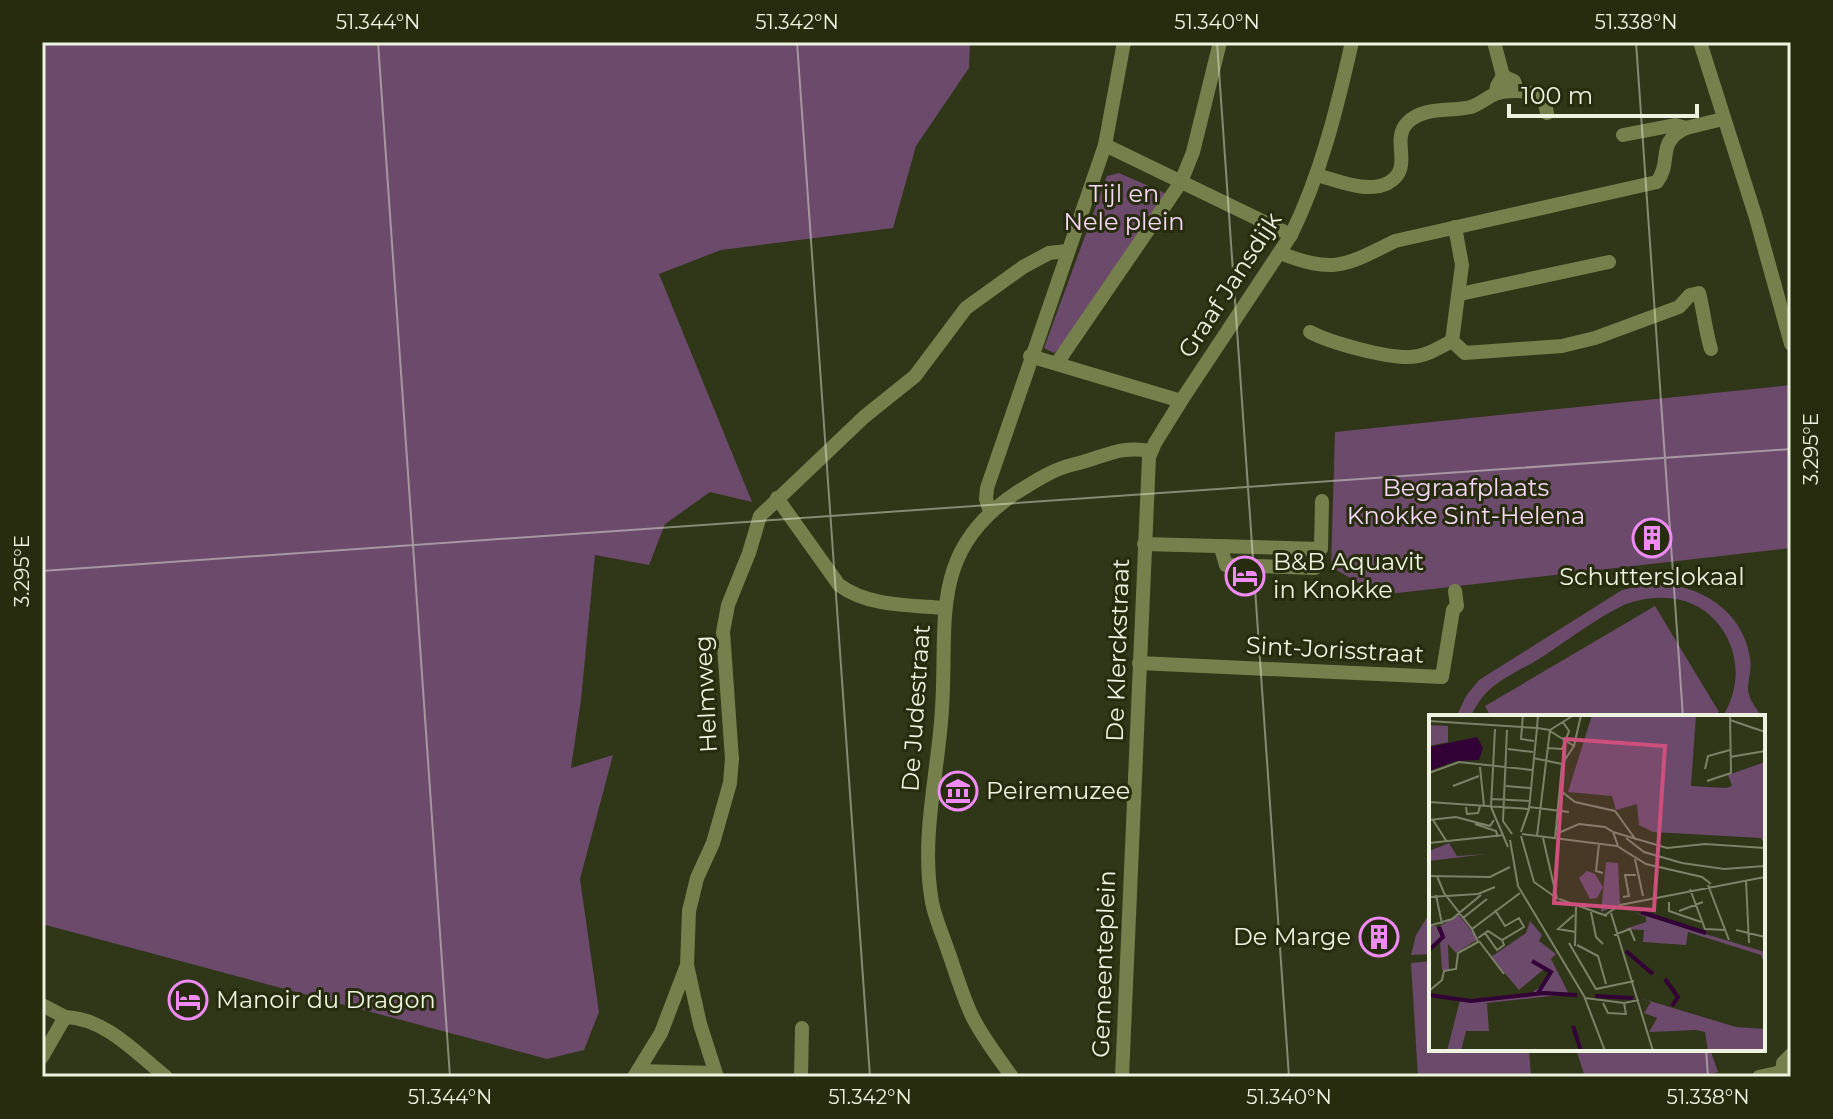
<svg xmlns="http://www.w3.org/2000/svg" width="1833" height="1119" font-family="Montserrat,sans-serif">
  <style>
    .green { fill: #6b4a6c }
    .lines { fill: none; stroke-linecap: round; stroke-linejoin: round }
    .minor { stroke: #75804d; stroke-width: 14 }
    .ticks { fill: none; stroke: #eef3e0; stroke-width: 2; stroke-opacity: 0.45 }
    .labels { text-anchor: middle; stroke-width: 6; stroke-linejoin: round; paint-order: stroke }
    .park-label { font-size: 24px; fill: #f7d8f8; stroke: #262c0d }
    .street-label { font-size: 24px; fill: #eef3e0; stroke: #262c0d }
    .poi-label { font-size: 24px; fill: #eef3e0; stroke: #262c0d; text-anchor: start }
    .inset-river { fill: none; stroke: #320136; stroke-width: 4 }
    .inset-road { fill: none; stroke: #7c8268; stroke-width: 2 }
    .view { fill: #cd4f7c; fill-opacity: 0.15; stroke: #cd4f7c; stroke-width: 4 }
    .inset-edge { fill: none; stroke: #eef3e0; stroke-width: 4 }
    .neatline { fill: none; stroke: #eef3e0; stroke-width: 3 }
    .ticks-label { font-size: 20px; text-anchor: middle; fill: #eef3e0 }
  </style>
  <rect width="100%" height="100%" fill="#303618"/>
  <g class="green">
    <polygon points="42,42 970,42 969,68 916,146 893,228 721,250 659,274 752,502 710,492 665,524 649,565 595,555 581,700 571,768 613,755 580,879 599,1012 584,1050 547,1059 42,924"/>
    <polygon points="1119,173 1167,194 1066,342 1054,353 1044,348 1107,176"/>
    <polygon points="1791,385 1791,548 1380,595 1331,567 1335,432"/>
    <path d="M1655,583C1700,585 1743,610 1750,658C1752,669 1748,679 1748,689C1748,699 1757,709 1762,717H1722C1757,665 1721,593 1656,598C1647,598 1635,601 1626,604C1597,617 1566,642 1539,659C1522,669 1501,678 1487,692C1480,699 1475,708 1470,717H1456L1466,696L1479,680L1622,590Z"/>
    <polygon points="1655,606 1719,712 1711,717 1491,717 1485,706"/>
    <polygon points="1431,911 1431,954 1411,955 1416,935"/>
    <polygon points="1431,961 1431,1049 1529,1049 1531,1077 1418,1077 1411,963"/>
    <polygon points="1576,1049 1710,1049 1718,1072 1702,1077 1585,1077"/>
  </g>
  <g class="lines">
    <g class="minor">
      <polyline points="1494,42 1503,76"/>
      <polyline points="1700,42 1756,218 1791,344"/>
      <polyline points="1496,93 1497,86 1503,76 1514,81 1518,91"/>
      <polyline points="1623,135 1675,125 1686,128 1723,119"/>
      <polyline points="1105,145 1291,235"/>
      <path d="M1316,175C1338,180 1366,194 1388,183C1415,168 1390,141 1407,123C1423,106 1451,112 1471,107C1480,104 1485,99 1493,95C1503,90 1531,89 1540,97C1545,100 1546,108 1547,113"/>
      <path d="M1455,227L1462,265L1452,341L1465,353L1562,346L1595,338L1679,307L1690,295L1699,293C1704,312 1705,330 1711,349"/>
      <path d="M1280,253C1334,274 1345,266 1395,241L1657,182C1673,160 1655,143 1686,128"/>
      <polyline points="1460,294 1609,262"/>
      <path d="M1310,332C1331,343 1386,358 1410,357C1426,356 1439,348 1452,341"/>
      <polyline points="1030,356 1181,401"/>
      <polyline points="1057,363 1181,182 1193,152 1220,42"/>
      <path d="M777,498L839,585C869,607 910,605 945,608"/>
      <polyline points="990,512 986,499 987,488 1105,145 1124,42"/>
      <polyline points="1144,544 1321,549 1322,501"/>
      <polyline points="1221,548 1226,565 1315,568"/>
      <polyline points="1139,663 1442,677 1453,610 1457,606 1455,591"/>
      <polyline points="687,965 700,1024 717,1077"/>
      <polyline points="42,1005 65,1017"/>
      <path d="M42,1057L65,1017C105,1018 136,1053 166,1077"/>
      <polyline points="639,1071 715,1073"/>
      <polyline points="634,1077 661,1033 687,965 689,911 697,878 713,843 730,783 732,759 723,632 728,605 749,553 760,516 864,417 915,376 966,308 1023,267 1049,253 1067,251"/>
      <polyline points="801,1077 802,1028"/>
      <path d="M1012,1077C998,1057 983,1038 972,1016C962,995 955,970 947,948C942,933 935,918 932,902C921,842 936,782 941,722C950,628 924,554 1016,493C1035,481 1053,469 1075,464C1105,457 1118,445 1151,451"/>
      <path d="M1122,1077L1149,457L1155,443L1181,401L1291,235C1321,174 1337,108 1352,42"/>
      <polyline points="1759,1077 1781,1072"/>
      <polyline points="1782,1077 1783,1063 1791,1055"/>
    </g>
  </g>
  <path class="ticks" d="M378,42L450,1077M797,42L870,1077M1217,42L1289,1077M1636,42L1683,717M42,571L1791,449M1706,1049L1708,1077"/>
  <defs>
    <g id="building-ring" transform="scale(2)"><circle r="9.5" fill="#262c0d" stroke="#f08bf6" stroke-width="1.5"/><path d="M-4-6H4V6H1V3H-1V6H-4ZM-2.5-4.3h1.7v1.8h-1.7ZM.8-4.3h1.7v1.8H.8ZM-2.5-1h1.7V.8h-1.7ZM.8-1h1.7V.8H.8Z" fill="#f08bf6"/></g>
    <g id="hotel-ring" transform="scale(2)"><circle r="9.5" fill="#262c0d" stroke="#f08bf6" stroke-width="1.5"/><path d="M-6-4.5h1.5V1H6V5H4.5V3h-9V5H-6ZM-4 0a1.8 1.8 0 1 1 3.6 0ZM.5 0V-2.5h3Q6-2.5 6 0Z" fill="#f08bf6"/></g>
    <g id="museum-ring" transform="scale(2)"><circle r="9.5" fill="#262c0d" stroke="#f08bf6" stroke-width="1.5"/><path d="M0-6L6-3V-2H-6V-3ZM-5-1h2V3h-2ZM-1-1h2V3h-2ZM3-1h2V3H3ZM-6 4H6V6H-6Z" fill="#f08bf6"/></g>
  </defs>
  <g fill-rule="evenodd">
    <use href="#building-ring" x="1652" y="538"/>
    <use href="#hotel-ring" x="1245" y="576"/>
    <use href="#museum-ring" x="958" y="791"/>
    <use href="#building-ring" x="1379" y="937"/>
    <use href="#hotel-ring" x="188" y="1000"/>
  </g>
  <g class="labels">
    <g class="park-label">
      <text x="1124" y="202">Tijl en<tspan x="1124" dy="28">Nele plein</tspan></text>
      <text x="1466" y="496">Begraafplaats<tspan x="1466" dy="28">Knokke Sint-Helena</tspan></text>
    </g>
    <g class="street-label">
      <text transform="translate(1230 285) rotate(-57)" y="8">Graaf Jansdijk</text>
      <text transform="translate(1118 650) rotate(-88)" y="8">De Klerckstraat</text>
      <text transform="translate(1335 650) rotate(3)" y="8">Sint-Jorisstraat</text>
      <text transform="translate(706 694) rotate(-93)" y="8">Helmweg</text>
      <text transform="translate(916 708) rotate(-86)" y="8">De Judestraat</text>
      <text transform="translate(1104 964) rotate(-88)" y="8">Gemeenteplein</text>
    </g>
    <g class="poi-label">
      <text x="1273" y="570">B&amp;B Aquavit<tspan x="1273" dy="28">in Knokke</tspan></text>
      <text x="1652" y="585" text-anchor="middle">Schutterslokaal</text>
      <text x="986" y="799">Peiremuzee</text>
      <text x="1351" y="945" text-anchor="end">De Marge</text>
      <text x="216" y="1008">Manoir du Dragon</text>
    </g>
  </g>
  <g transform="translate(1429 715)">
    <rect width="336" height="336" fill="#303618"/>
    <path d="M163,0H267L262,71L297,73L303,71L299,60L336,47V131L332,123L224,117L210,110L208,89L187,95L183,81L139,77ZM0,10L19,11V27L0,31ZM20,128L28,141L58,139L0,146V136ZM177,147L189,148L191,189L172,197ZM158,156L166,159L174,172L168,183L161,184L150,163ZM204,197L336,237V251L332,240L259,217L257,230L214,227L215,215L196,214L217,207V202ZM30,200L49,224L27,238L19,229L20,255H13L11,226L0,237V211H7L13,223L11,211ZM101,206L113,220L110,226L127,239L122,244L140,279L58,288L60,316H37L32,336H18L31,285L100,280L117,267L122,257L115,254L90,275L62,242L97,218ZM211,283L307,312L336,314V336H279L276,317L267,315L220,317L228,303L215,298L222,287Z" fill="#6b4a6c"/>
    <path d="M48,22L54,33L50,45L27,46L0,56V32Z" fill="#320136"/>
    <path class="inset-river" d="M212,197L277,218M0,235L14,222L10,212M197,236L224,259M103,246L122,257L109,278M236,264L249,282L243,291M0,280L42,286L115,278L148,280M166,281L204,283M144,311L152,336"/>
    <path class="inset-road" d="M94,0L92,24L105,26M109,0L108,13L121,15M301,5L336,17M0,6L108,13L100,94L92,117M66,14L62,92L79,132M78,15L74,106L83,119M121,15L145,0M121,16L145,31L133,49L126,124M145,31L152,0M119,33L133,34L140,16L134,7M79,34L104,37M301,42L336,36M104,43L133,49M51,52L55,91M276,54L279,41L301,35M0,58L30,47L103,55M278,66L302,58L301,0M24,71L50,61M77,71L101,73M132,76L146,87L186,96L207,125M62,84L101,86M0,87L100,94M37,92L38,99L49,98L51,91M100,92L140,97M0,105L27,102L61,111L65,105M4,105L18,127M46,109L67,116L69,122M184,117L238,133L276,129L336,133M93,119L188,131L217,149L273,162L282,169M127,119L150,109L176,112L184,117L189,131M92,121L105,167L129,184M108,121L121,15M114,123L128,184M197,123L215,137L253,148L295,154L336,151M81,125L89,171L155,281L176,336M0,128L75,120M170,129L167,156L174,158M206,144L214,181M0,161L61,162L81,152M8,161L15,178L43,214M317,166L320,228M279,170L300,225M261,174L276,214L297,215M7,180L13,209M0,182L49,179L66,172M194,182L200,181L196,160H207M130,184L178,201M240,187V196L272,207M250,196L274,187M162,197L167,222L174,229M182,198L224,336M145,200L129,214L147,217M176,200L191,190L336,162M34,203L58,184M0,211L23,204L52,180M307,215L336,222M56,218L68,235L75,230L73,225M185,220L201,214L206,226M49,223L59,216L73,225L95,212L90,203L76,211L66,195M50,226L75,259M140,228L167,274L205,266M148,230L169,241L177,269M146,231L147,192M0,276L13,265L15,256L27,254L29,238L49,227L43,214L91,178M156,283L195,288L210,285M174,288L179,298L197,299L195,288"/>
    <path class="view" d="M136,24L236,31L225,195L125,188Z"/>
    <rect width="336" height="336" class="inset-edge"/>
  </g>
  <rect width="1833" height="1119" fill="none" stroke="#262c0d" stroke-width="88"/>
  <path d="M1509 104v12h188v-12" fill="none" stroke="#eef3e0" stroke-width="4"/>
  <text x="1521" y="104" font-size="24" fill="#eef3e0" stroke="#262c0d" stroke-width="6" paint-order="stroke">100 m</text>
  <rect x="44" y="44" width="1745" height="1031" class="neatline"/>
  <g class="ticks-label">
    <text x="378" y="29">51.344°N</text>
    <text x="797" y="29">51.342°N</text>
    <text x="1217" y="29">51.340°N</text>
    <text x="1636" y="29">51.338°N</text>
    <text transform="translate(1811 449) rotate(-90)" y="7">3.295°E</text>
    <text transform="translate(22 571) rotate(-90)" y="7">3.295°E</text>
    <text x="450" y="1104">51.344°N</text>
    <text x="870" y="1104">51.342°N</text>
    <text x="1289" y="1104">51.340°N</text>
    <text x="1708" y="1104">51.338°N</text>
  </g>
</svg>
